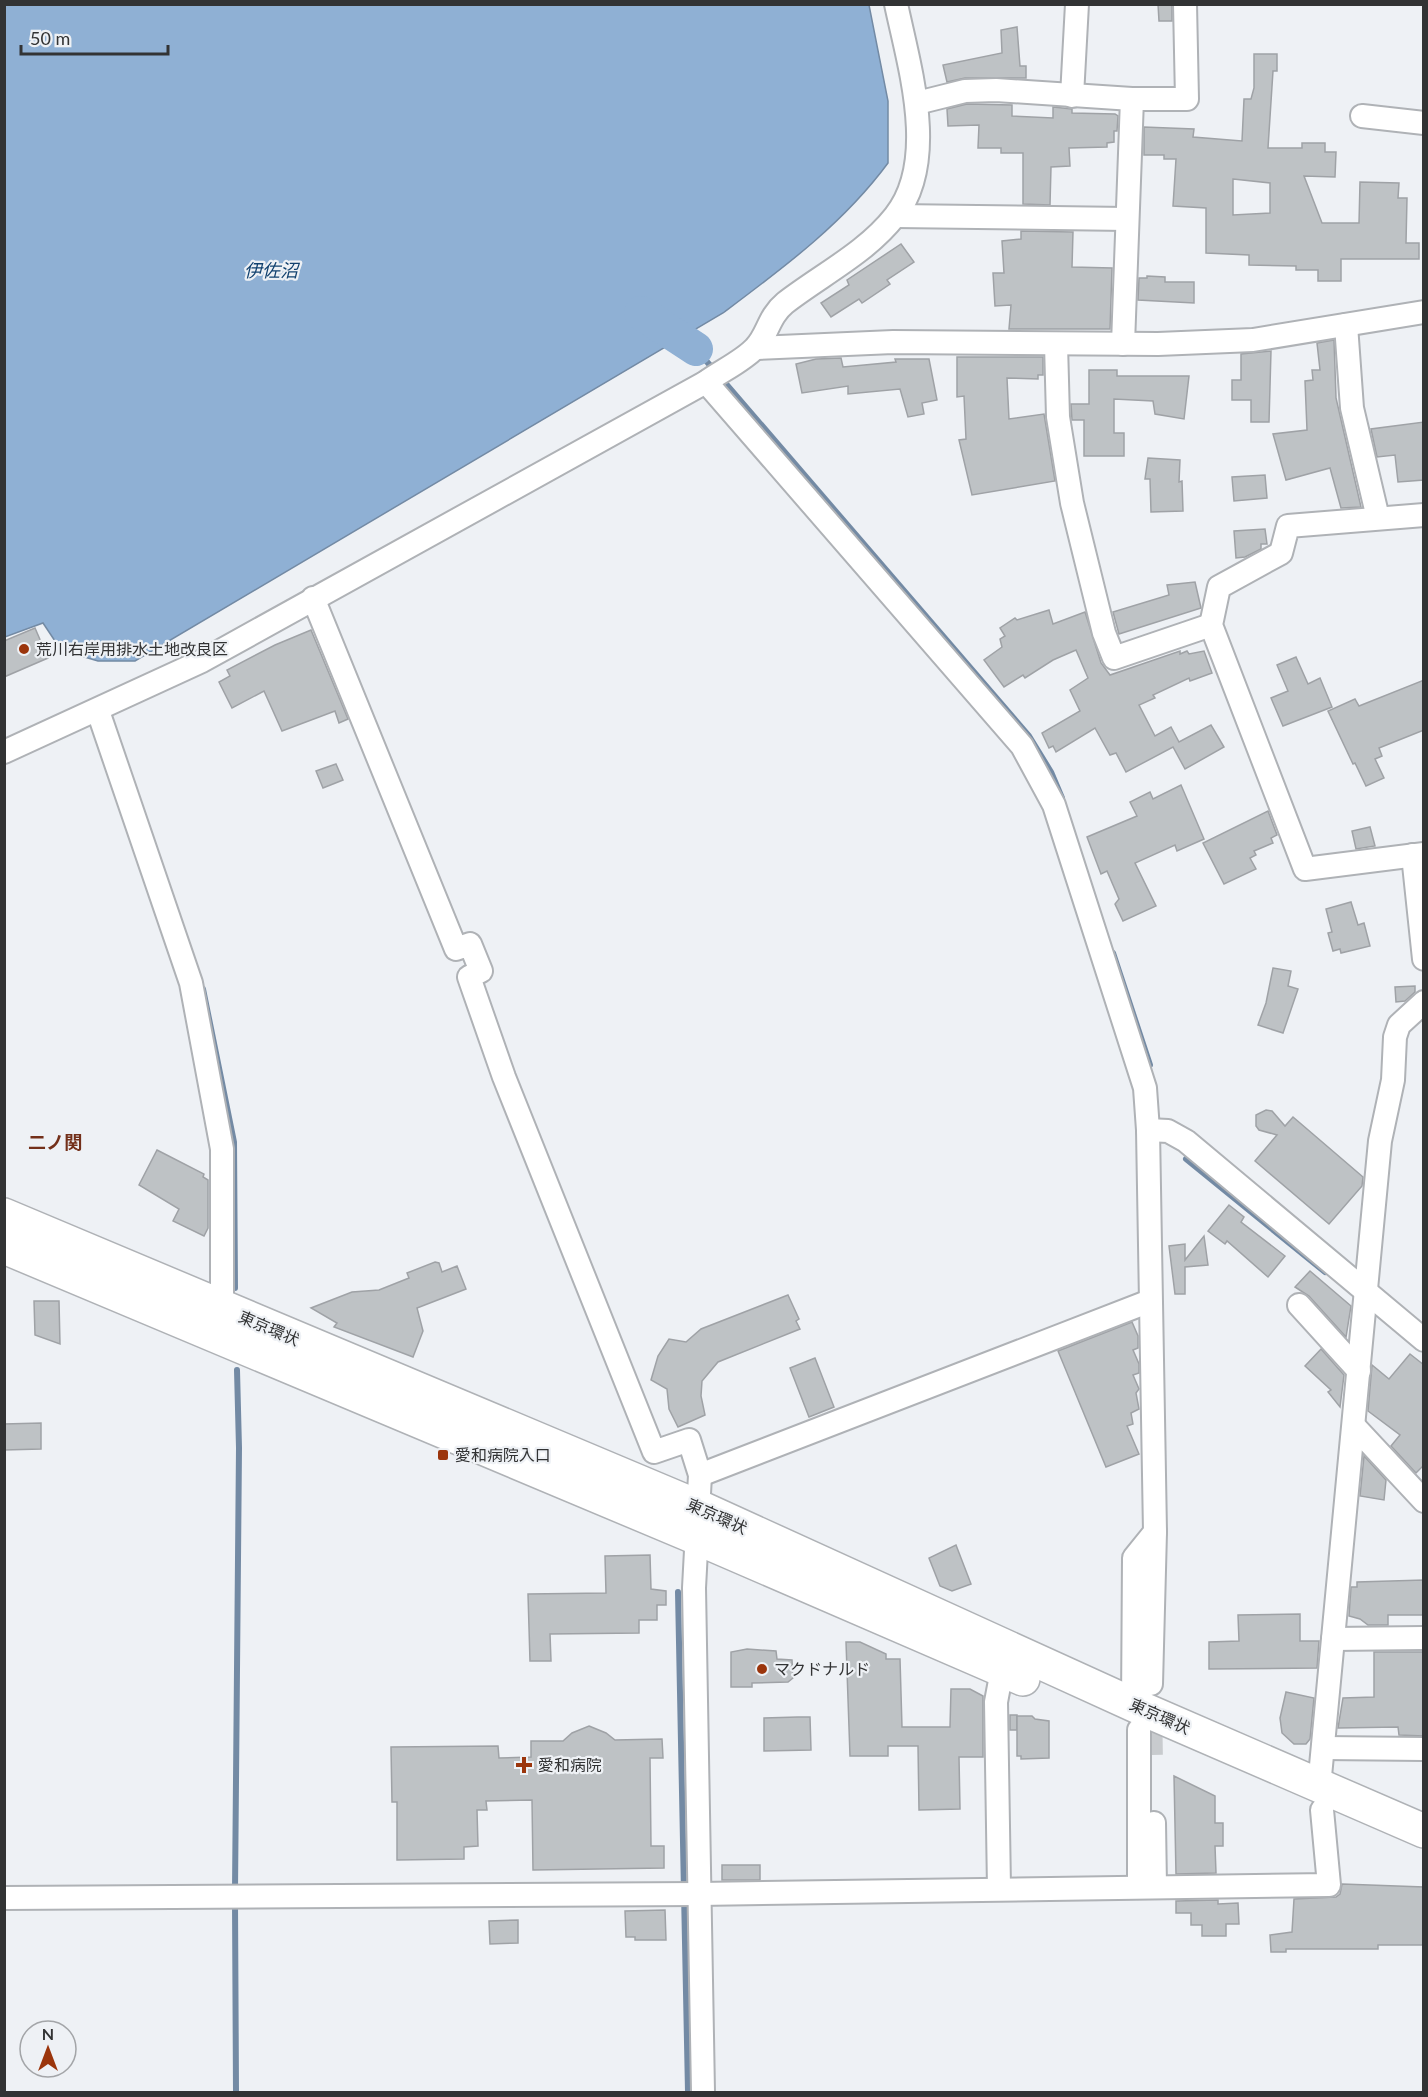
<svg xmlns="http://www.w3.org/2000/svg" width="1428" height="2097" font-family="Lato,'Noto Sans JP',sans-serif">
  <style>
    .water { fill: #8fb0d4; stroke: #738aa4; stroke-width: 1.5 }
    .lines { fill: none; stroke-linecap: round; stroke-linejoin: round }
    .stream { stroke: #738aa4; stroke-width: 6 }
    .river { stroke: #8fb0d4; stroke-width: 34 }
    .building { fill: #bec2c5; stroke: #9fa2a6; stroke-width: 1.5; fill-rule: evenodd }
    .minor-tunnel { stroke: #c8cbce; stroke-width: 22; stroke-dasharray: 22 11; stroke-linecap: butt }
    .minor-casing { stroke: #afb2b6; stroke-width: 26 }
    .highway-casing { stroke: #afb2b6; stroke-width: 36 }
    .minor { stroke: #fff; stroke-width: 22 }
    .highway { stroke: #fff; stroke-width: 33 }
    .poi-dot { fill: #9b350c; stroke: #eef1f5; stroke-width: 2 }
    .labels { text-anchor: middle; stroke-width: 4.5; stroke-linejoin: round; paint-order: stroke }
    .poi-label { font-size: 16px; fill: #323334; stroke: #eef1f5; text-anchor: start }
    .street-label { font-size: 16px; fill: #323334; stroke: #eef1f5 }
    .water-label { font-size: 18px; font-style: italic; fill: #11416f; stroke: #eef1f5 }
    .neighbourhood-label { font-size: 18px; font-weight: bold; fill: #73301a; stroke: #eef1f5 }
  </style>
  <rect width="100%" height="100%" fill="#eef1f5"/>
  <path class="water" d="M5,4L869,5L888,101V163C843,224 783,268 723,313L135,661H98L61,650L43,623L5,637Z"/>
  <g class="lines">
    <g class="stream">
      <polyline points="696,349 1029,736 1051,772 1062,798"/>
      <polyline points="1113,953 1150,1065"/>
      <polyline points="203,989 234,1142 235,1288"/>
      <polyline points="1186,1159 1325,1272"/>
      <polyline points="678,1592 688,2092"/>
      <polyline points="235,1891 239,1448 237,1370"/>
      <polyline points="235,1902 236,2092"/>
    </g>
    <polyline class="river" points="641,313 696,349"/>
  </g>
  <g class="building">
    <polygon points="1158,4 1172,4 1172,21 1159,21"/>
    <polygon points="1017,27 1020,66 1026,66 1026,78 965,78 947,82 943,65 1002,53 1001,30"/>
    <path d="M1254,54H1277V71H1273L1268,148H1302V143H1325V152H1336L1335,177L1304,176L1322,223H1359L1360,182L1399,183L1398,198H1407L1406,243H1419V259H1341V281H1318V270H1296V266L1249,265V255L1206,253V208L1173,206L1176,159H1164V155H1144V127L1194,129L1193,137L1242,141L1244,99H1251L1254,88ZM1233,179L1270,183V213L1233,215Z"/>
    <polygon points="967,104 1012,105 1012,116 1053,118 1053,107 1072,109 1072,113 1115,114 1118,116 1117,131 1114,131 1114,142 1107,143 1107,147 1069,148 1070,166 1051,167 1050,205 1023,204 1023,153 1001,153 1001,148 978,148 979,125 948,126 947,109"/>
    <polygon points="1021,231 1073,232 1072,267 1112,268 1110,329 1009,329 1011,305 995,306 993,273 1004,273 1002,241 1021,239"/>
    <polygon points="901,244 914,262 887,280 890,284 862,303 859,299 831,317 821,303 849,285 847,280"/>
    <polygon points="1147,276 1165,277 1165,282 1194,282 1194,303 1138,300 1139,278 1147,278"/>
    <polygon points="1334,340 1336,398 1361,507 1341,508 1330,468 1286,480 1273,434 1307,430 1305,381 1313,380 1312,370 1320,370 1317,343"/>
    <polygon points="1271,351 1269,422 1251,422 1251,400 1232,400 1232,380 1241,380 1241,354"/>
    <polygon points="957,357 1043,357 1043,375 1038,375 1038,379 1007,378 1009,419 1044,414 1055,481 972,495 959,440 966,439 964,396 957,397"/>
    <polygon points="841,358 843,367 896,362 895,359 929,359 937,400 922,403 924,414 908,417 900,389 848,394 848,386 802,393 796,364 816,359"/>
    <polygon points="1089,370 1117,370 1117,376 1189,376 1184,419 1155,414 1153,401 1114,399 1114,433 1124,433 1124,456 1084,456 1084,420 1072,420 1071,404 1089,404"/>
    <polygon points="1424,422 1424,480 1398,482 1395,455 1377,457 1371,429"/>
    <polygon points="1148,458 1180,460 1179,482 1182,481 1183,511 1151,512 1150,479 1145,479"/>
    <polygon points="1265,475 1267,498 1234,501 1232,477"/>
    <polygon points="1265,529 1267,544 1261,544 1261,549 1245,557 1236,558 1234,531"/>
    <polygon points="1195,582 1201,608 1119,634 1113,612 1169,595 1167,585"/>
    <polygon points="1049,610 1053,624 1085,612 1101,663 1110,675 1180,651 1180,654 1187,651 1189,654 1204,651 1212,673 1190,681 1189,678 1153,695 1155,698 1139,705 1155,736 1171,727 1179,742 1211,725 1224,747 1185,769 1173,747 1126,772 1116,753 1110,755 1095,728 1056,752 1053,746 1049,748 1042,733 1080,711 1070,690 1088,678 1076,650 1053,660 1025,678 1023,675 1004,687 984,660 1002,647 1000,639 1005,636 1000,628 1015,618 1017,620"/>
    <polygon points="35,628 48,658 4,677 4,641"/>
    <polygon points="311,630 348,719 339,723 335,711 282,731 264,691 232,708 219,682 230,676 227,670 275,645"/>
    <polygon points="1296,657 1308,684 1320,678 1332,707 1283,726 1271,698 1288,691 1277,665"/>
    <polygon points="1424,680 1424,730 1379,748 1382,756 1375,759 1384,778 1366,786 1355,763 1353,764 1328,711 1355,699 1359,706"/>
    <polygon points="336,764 343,780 323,788 316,771"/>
    <polygon points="1181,785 1204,839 1177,851 1175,845 1135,863 1156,906 1123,921 1115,904 1119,899 1107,871 1101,874 1087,837 1137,816 1130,802 1150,792 1153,799"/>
    <polygon points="1268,811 1277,835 1271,838 1273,843 1254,851 1256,855 1250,858 1256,869 1224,884 1203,843"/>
    <polygon points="1370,827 1375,846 1356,849 1352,831"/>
    <polygon points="1351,902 1358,925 1364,923 1370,946 1341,953 1340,949 1333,951 1328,933 1332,932 1326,909"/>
    <polygon points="1273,968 1291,971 1288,986 1298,989 1283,1033 1258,1025 1266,1003"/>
    <polygon points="1415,986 1415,992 1405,1001 1396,1002 1395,987"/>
    <polygon points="1266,1110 1272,1111 1285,1126 1293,1117 1363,1177 1362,1186 1329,1224 1255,1161 1277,1135 1259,1130 1256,1126 1256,1115"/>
    <polygon points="157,1150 204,1174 203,1177 208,1180 208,1228 204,1236 173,1221 179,1209 139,1185"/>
    <polygon points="1229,1205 1244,1217 1241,1222 1285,1256 1268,1277 1227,1241 1225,1244 1208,1231"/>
    <polygon points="1204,1236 1208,1265 1185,1267 1185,1294 1175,1294 1169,1246 1185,1244 1185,1260"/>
    <polygon points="435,1262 439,1263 442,1272 457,1266 466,1289 417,1308 423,1331 413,1357 334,1327 337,1323 311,1308 352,1292 379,1290 409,1278 407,1273"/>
    <polygon points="1310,1271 1351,1306 1346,1337 1309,1296 1295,1287"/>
    <polygon points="788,1295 799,1319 796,1321 800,1329 718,1362 702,1381 701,1396 705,1415 678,1427 669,1409 667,1389 651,1380 658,1356 669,1339 686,1342 701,1329"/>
    <polygon points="34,1301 59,1301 60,1344 35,1335"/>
    <polygon points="1132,1322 1138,1336 1138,1348 1133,1350 1139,1364 1139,1373 1133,1375 1139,1389 1136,1393 1139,1409 1131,1413 1133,1424 1127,1426 1139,1454 1106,1467 1058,1351"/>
    <polygon points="1321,1349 1344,1375 1340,1407 1328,1392 1331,1390 1305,1366"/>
    <polygon points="1410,1354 1424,1365 1424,1465 1416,1473 1391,1446 1400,1435 1368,1411 1372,1365 1389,1379"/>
    <polygon points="815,1358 834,1407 809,1417 790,1368"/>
    <polygon points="41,1423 41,1449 4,1450 4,1424"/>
    <polygon points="1364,1456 1386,1480 1384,1500 1360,1496"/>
    <polygon points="956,1545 971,1584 952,1591 940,1586 929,1558"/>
    <polygon points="650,1555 651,1589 666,1591 666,1605 657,1605 657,1620 639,1620 639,1633 550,1634 551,1661 530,1661 528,1594 606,1593 605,1556"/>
    <polygon points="1424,1580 1424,1615 1388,1615 1388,1625 1368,1625 1360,1619 1349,1616 1351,1587 1357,1587 1357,1582"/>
    <polygon points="1300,1614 1300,1641 1319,1641 1317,1668 1209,1669 1209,1642 1239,1641 1238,1615"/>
    <polygon points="846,1642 860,1642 886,1654 886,1659 900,1659 902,1727 950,1727 951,1689 970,1689 983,1696 983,1757 959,1757 960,1809 919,1810 918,1746 888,1746 888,1756 850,1756"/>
    <polygon points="747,1649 776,1651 777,1659 792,1660 793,1678 788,1682 752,1683 752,1687 731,1687 731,1652"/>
    <polygon points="1374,1652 1424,1652 1424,1736 1399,1735 1398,1727 1338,1728 1343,1698 1374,1697"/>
    <polygon points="1286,1692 1314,1698 1310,1739 1306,1744 1294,1744 1282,1733 1280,1718"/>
    <rect x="1010" y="1715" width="7" height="15"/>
    <polygon points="1017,1716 1032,1716 1035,1719 1049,1721 1049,1758 1021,1759 1021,1756 1017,1756"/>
    <polygon points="798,1717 810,1717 811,1750 764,1751 764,1718"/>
    <polygon points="589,1726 606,1733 615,1740 662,1739 663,1758 650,1758 651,1846 664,1846 664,1868 533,1870 532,1800 486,1801 487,1810 477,1810 478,1846 464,1847 464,1859 397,1860 397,1802 392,1802 391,1747 498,1746 499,1758 531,1757 531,1741 563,1741 572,1733"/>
    <polygon points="1174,1776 1215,1796 1215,1823 1223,1823 1223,1846 1215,1846 1216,1873 1176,1874"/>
    <rect x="722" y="1865" width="38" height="15"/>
    <polygon points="1342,1884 1424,1887 1424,1945 1378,1945 1378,1949 1286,1949 1286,1952 1271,1952 1270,1935 1292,1932 1294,1899 1336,1897 1340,1894"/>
    <polygon points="1218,1900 1218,1904 1238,1903 1239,1924 1226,1924 1226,1936 1202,1936 1202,1925 1191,1925 1191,1913 1176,1913 1176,1901"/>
    <polygon points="665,1910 666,1940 635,1940 635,1937 626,1937 625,1911"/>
    <polygon points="518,1920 518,1943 490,1944 489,1921"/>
  </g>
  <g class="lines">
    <polyline class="minor-tunnel" points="1151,1700 1152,1764"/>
    <g class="minor-casing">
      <g id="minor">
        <polyline points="1072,96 1077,4"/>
        <polyline points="917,103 965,91 996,90 1132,99 1187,99 1185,4"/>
        <polyline points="1362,116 1424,123"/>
        <polyline points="896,216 1127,219"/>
        <polyline points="1346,325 1352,408 1378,518"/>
        <polyline points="1056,344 1058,417 1072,503 1104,633 1114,658 1211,625"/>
        <polyline points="1123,344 1132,99"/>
        <polyline points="756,348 893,342 1158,344 1253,340 1424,312"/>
        <polyline points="706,382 1022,746 1054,805 1145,1088 1148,1130 1155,1532 1134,1558 1133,1705"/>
        <polyline points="1424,515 1288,526 1281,553 1219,587 1211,625 1305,869 1424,854"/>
        <polyline points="313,598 456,949 470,944 481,971 469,977 504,1077 654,1452 689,1440 700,1475 694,1588 703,2092"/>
        <polyline points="98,711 191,983 222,1149 222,1308"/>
        <path d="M4,752L202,661L706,382C721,371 743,361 755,348C768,335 768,317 785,303C821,275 866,253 895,216C939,161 909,66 896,4"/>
        <polyline points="1413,855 1424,959"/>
        <polyline points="1148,1130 1168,1131 1186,1141 1424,1340"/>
        <polyline points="1299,1305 1359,1371"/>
        <polyline points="1354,1426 1424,1501"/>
        <polyline points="700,1475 1150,1301"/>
        <polyline points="1333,1639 1424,1638"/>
        <polyline points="1151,1684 1155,1532"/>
        <polyline points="1139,1730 1139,1886"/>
        <polyline points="1323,1748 1424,1749"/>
        <polyline points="1319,1787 1380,1141 1393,1080 1395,1037 1399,1025 1424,1002"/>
        <polyline points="1154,1823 1155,1886"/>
        <polyline points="999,1888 996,1702 1002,1670"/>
        <polyline points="4,1898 699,1894 1329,1885 1322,1810"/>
      </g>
    </g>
    <g class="highway-casing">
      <g id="highway">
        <polyline points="4,1215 699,1507 1145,1710 1424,1831"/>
        <polyline points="4,1247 697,1538 1023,1679"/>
      </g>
    </g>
    <use href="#minor" class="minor"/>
    <use href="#highway" class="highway"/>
  </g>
  <g class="poi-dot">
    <circle cx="24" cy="649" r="6"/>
    <rect x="437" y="1449" width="12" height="12" rx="3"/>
    <circle cx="762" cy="1669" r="6"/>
    <path d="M521 1756h6v6h6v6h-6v6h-6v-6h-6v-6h6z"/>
  </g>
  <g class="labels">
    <g class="poi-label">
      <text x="36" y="655">荒川右岸用排水土地改良区</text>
      <text x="455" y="1461">愛和病院入口</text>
      <text x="774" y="1675">マクドナルド</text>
      <text x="538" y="1771">愛和病院</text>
    </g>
    <g class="street-label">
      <text transform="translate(269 1328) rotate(23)" y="6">東京環状</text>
      <text transform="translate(717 1516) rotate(24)" y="6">東京環状</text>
      <text transform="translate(1160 1716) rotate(24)" y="6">東京環状</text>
    </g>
    <g class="water-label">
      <text x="271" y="277">伊佐沼</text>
    </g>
    <g class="neighbourhood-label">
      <text x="55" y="1149">二ノ関</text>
    </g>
  </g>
  <rect width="1428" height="2097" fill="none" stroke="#323334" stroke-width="12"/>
  <g transform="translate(48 2049)"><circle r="28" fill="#eef1f5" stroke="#a3a5a8" stroke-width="1.5"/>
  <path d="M0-4.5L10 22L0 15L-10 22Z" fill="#9b350c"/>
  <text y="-9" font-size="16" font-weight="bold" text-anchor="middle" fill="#323334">N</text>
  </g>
  <path d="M21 45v9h147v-9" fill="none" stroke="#323334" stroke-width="3"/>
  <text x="30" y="45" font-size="18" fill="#323334" stroke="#eef1f5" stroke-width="4.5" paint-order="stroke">50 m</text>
</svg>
